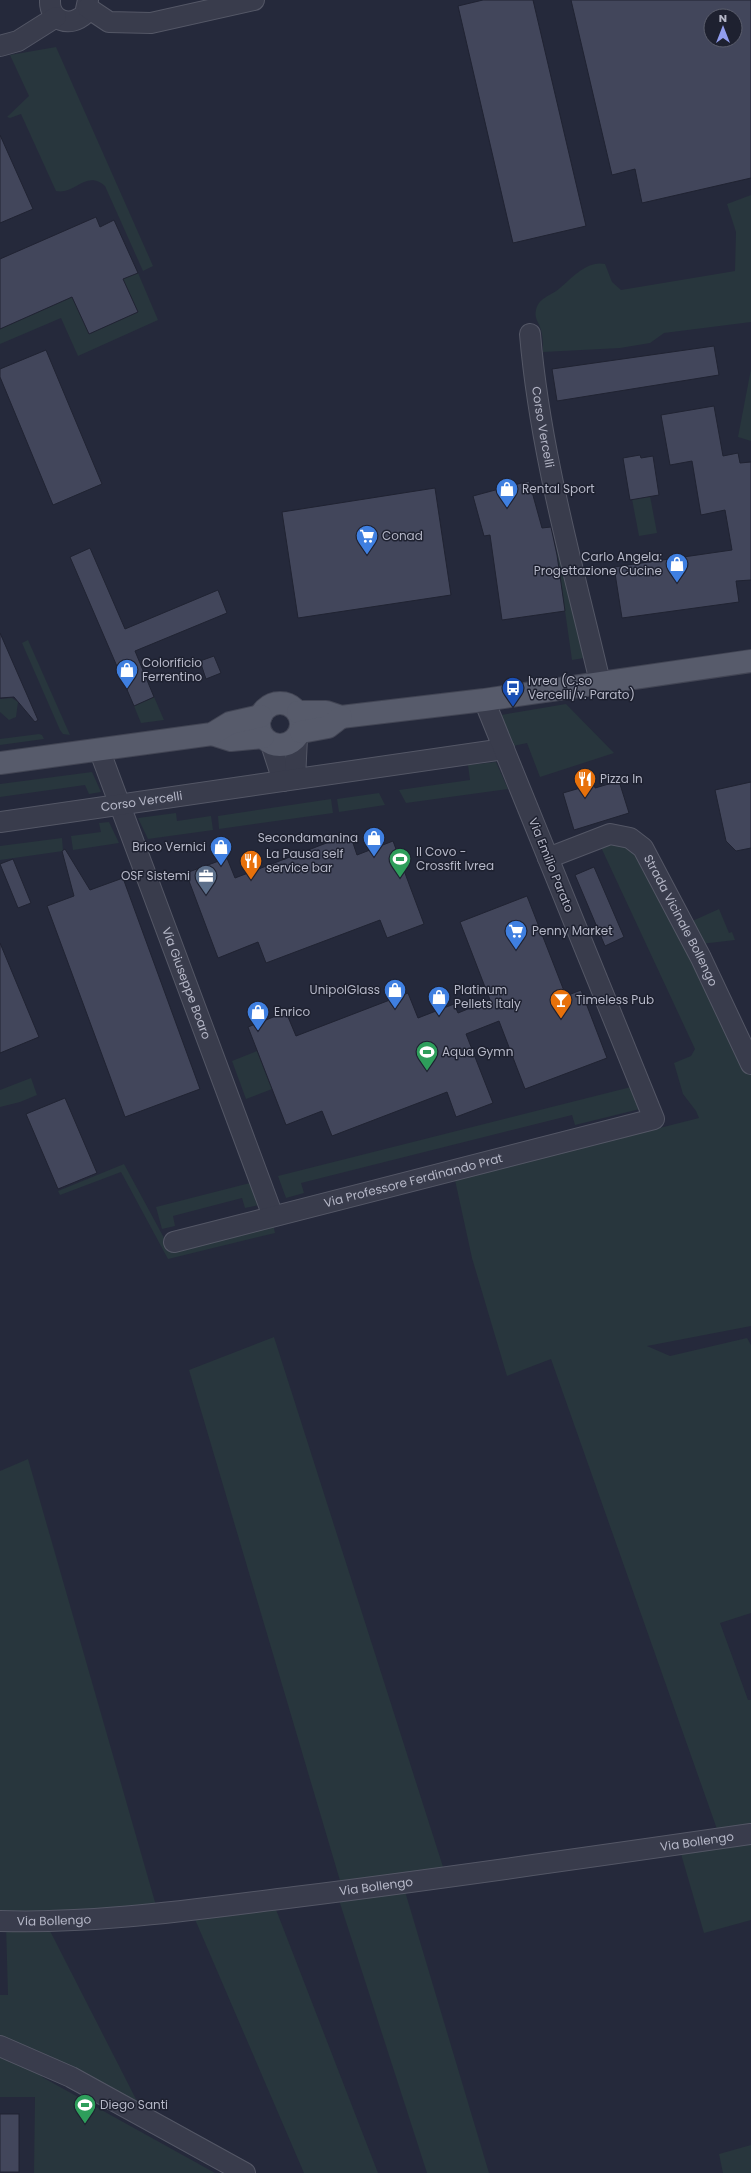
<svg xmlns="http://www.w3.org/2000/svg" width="751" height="2173" font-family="Poppins,sans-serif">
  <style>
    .green { fill: #28363d }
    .building { fill: #42465b; stroke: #202332; fill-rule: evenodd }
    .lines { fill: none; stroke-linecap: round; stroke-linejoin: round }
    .minor-casing { stroke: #545766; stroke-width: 22 }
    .primary-casing { stroke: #424554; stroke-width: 24 }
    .minor { stroke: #393c4c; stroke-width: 20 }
    .primary { stroke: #575b6b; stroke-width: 22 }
    .labels { text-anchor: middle; stroke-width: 3; stroke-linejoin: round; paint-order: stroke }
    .street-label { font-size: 12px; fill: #b5b7c7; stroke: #1e2130 }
    .poi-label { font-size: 12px; fill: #b5b7c7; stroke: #1e2130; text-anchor: start }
  </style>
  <rect width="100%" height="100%" fill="#25293b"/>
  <g class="green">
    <path d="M56,47L153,266L143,271L105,186C86,169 75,195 56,191L21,114L10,118L7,117L29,96L10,55Z"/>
    <path d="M751,195V322L664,333L650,343L620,348L543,352C543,345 543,337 541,330C539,322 534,319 536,310C539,297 551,296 560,288C572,278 587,260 605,264L612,282L621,290L735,271L736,232L727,204Z"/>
    <polygon points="138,273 158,320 78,356 61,318 0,344 0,329 72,297 89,334 138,312 123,279"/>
    <polygon points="751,369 751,441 738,437"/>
    <polygon points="650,496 657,533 639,536 632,499"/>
    <polygon points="553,526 582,646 584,658 572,660"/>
    <polygon points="28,640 70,735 63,734 60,730 22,643"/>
    <polygon points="154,697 164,720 141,723 134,706"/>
    <polygon points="12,698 18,702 16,717 9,720 0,712 0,699"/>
    <polygon points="566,704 614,753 540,777 527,743 513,746 501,715"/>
    <polygon points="39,734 42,735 44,739 0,745 0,739"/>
    <polygon points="496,762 508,789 406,803 399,790 470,780 468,765"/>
    <polygon points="92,772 101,792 89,794 85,785 0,797 0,784"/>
    <polygon points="379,793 385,805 339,812 337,799"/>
    <polygon points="331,799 333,813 219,829 218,816"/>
    <polygon points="176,813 177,821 211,816 213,830 148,839 138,818"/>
    <polygon points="109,822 119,843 73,850 71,836 101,832 99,823"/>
    <polygon points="62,838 63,851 0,860 0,846"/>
    <polygon points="599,843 631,846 751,1073 751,1326 647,1346 670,1356 747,1338 751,1345 751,1613 720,1623 748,1700 751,1700 751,1827 718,1832 551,1359 507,1376 472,1258 455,1180 699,1118 696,1111 683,1094 674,1063 691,1056 695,1049"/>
    <polygon points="719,909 729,933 732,932 735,940 701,944 688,923"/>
    <polygon points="257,1051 272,1089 246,1099 232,1061"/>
    <polygon points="31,1078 37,1095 20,1102 0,1107 0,1090"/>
    <polygon points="635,1086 644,1108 575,1125 572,1115 301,1183 304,1193 286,1198 278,1176"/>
    <polygon points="124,1164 170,1249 273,1224 275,1233 168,1259 121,1172 60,1195 58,1191"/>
    <polygon points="250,1183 259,1205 245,1208 242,1198 173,1216 175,1226 162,1229 156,1207"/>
    <polygon points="274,1337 444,1870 341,1884 189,1370"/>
    <polygon points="28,1459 157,1909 0,1915 0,1471"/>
    <polygon points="751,1838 751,1920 704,1933 679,1847"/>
    <polygon points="404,1888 489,2173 427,2173 338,1897"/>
    <polygon points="275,1907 378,2173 304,2173 194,1917"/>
    <polygon points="6,1925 48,1927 141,2109 0,2041 0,1995 8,1995"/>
    <polygon points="0,2052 42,2069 42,2077 215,2173 34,2173 35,2097 0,2097"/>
    <polygon points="751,2145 751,2173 723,2173 719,2154"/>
  </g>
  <g class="building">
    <polygon points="483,0 533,0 586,226 513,243 458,6"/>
    <path d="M571,0H751V178L642,203L635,169L612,175ZM711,16H735V40H711Z"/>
    <polygon points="0,135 33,209 0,223"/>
    <polygon points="96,217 100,227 114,220 138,273 123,279 138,312 89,334 72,297 0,329 0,259"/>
    <polygon points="714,346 719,375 557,401 552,369"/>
    <polygon points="46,350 102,484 53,505 0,377 0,369"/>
    <polygon points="714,406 723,456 738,453 740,463 751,462 751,580 736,581 739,602 622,618 614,567 732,550 725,510 701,515 692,461 670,465 661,415"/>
    <polygon points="640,455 641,458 653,456 659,495 630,500 623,458"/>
    <polygon points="529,481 542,528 551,527 557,555 565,611 502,620 490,535 484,536 473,496"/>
    <polygon points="435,488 451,595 298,618 282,512"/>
    <polygon points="90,548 125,629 218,590 227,613 135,651 154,697 134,706 70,557"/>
    <polygon points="0,633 38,720 35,722 14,697 0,698"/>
    <polygon points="214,656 221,673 206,679 200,661"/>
    <polygon points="619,781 629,813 574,830 563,793 594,784 595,788"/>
    <polygon points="751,782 751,848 736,851 726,841 715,790"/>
    <polygon points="350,834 357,855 393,841 424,924 387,938 380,920 266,963 258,942 218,958 186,873 227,858 235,878"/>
    <polygon points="65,849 90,890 123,878 200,1089 125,1117 47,906 74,896 62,851"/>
    <polygon points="13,859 31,903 18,908 0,864"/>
    <polygon points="594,867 624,937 605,946 575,875"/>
    <polygon points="527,896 566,996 581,990 607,1058 525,1089 499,1021 466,1034 493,1103 456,1117 447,1092 332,1136 322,1111 286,1125 248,1027 286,1012 296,1036 408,993 418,1018 454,1004 458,1013 490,1000 460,922"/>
    <polygon points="0,943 39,1037 0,1053"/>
    <polygon points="65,1098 97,1173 58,1189 26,1114"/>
    <rect x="0" y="2114" width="19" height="58"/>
  </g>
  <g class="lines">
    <g class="minor-casing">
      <g id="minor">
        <path d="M50,0C49,21 70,28 85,14L88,0"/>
        <polyline points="88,8 109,22 151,23 254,0"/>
        <polyline points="0,46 18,41 56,17"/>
        <path id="s1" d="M530,334C540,452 573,567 600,682"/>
        <polyline points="271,744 283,781"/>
        <path id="s2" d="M99,749L273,1216"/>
        <polyline points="295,779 297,738"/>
        <path id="s3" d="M0,822L504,749"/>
        <path id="s4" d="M548,858L610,834L630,838L643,848L701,958L751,1064"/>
        <path id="s5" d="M174,1242L654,1119L484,700"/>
        <path id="s6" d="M0,1921C99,1924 197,1909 295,1897C447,1878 599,1856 751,1834"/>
        <polyline points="0,2046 71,2077 245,2173"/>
      </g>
    </g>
    <g class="primary-casing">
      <g id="primary">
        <circle cx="280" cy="724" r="21"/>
        <polyline points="298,712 326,712 341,717 484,700 751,661"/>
        <polyline points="301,732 328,727 341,717"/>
        <polyline points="212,734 231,740 263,737"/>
        <polyline points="0,763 212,734 230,723 261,716"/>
      </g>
    </g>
    <use href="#minor" class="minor"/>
    <use href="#primary" class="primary"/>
  </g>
  <defs>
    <g id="shop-pin" transform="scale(1.15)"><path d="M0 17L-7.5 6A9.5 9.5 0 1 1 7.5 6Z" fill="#3f7fe0" stroke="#1e2130"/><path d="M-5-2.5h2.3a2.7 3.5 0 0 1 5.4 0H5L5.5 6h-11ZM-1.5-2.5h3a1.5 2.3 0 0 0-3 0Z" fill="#fff"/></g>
    <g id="supermarket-pin" transform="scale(1.15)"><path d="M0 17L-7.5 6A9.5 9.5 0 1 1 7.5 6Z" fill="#3f7fe0" stroke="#1e2130"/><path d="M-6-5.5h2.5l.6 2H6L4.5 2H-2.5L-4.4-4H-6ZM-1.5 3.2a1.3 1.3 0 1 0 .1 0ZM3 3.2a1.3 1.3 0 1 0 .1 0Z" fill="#fff"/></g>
    <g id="bus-pin" transform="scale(1.15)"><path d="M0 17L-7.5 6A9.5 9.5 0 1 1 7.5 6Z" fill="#1a4fb4" stroke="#1e2130"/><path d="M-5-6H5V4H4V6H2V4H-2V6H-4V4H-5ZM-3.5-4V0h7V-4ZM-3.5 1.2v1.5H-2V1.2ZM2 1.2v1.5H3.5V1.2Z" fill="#fff"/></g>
    <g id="restaurant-pin" transform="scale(1.15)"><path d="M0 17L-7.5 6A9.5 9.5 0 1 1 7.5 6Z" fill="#e8710a" stroke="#1e2130"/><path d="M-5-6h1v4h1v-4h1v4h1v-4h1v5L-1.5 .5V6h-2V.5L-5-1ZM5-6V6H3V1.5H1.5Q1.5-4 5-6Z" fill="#fff"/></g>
    <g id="stadium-pin" transform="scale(1.15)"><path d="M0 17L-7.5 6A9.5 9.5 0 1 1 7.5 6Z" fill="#2e9e5b" stroke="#1e2130"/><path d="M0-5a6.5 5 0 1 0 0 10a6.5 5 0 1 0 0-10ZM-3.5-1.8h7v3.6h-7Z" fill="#fff"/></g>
    <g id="office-pin" transform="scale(1.15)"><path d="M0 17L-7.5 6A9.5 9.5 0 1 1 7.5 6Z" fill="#5c6f8a" stroke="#1e2130"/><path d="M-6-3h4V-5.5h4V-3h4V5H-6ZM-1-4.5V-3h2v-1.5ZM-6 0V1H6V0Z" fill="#fff"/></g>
    <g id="bar-pin" transform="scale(1.15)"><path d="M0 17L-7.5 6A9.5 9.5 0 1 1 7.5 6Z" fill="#e8710a" stroke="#1e2130"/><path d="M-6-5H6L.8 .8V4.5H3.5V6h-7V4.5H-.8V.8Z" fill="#fff"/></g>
  </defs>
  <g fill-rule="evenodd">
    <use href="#shop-pin" x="507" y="489"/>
    <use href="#supermarket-pin" x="367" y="536"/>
    <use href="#shop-pin" x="677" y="564"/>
    <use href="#shop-pin" x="127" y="670"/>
    <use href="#bus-pin" x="513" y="688"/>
    <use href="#restaurant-pin" x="585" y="779"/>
    <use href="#shop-pin" x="374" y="838"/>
    <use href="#shop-pin" x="221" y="847"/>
    <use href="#stadium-pin" x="400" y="859"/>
    <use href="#restaurant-pin" x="251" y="861"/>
    <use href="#office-pin" x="206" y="876"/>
    <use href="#supermarket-pin" x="516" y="931"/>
    <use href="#shop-pin" x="395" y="990"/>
    <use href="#shop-pin" x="439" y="997"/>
    <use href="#bar-pin" x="561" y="1000"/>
    <use href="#shop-pin" x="258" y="1012"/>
    <use href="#stadium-pin" x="427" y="1052"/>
    <use href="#stadium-pin" x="85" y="2105"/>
  </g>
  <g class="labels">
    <g class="street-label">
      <text dy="4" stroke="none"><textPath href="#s1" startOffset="94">Corso Vercelli</textPath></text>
      <text dy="4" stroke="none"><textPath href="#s3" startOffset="143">Corso Vercelli</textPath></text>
      <text transform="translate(551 865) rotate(68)" y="4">Via Emilio Parato</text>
      <text dy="4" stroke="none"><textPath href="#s4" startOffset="185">Strada Vicinale Bollengo</textPath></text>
      <text dy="4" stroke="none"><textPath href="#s2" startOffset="250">Via Giuseppe Boaro</textPath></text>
      <text dy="4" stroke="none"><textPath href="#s5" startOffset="247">Via Professore Ferdinando Prat</textPath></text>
      <text dy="4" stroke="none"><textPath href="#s6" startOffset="702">Via Bollengo</textPath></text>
      <text dy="4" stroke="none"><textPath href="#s6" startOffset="378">Via Bollengo</textPath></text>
      <text dy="4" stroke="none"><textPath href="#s6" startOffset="54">Via Bollengo</textPath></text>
    </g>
    <g class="poi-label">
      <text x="522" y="493">Rental Sport</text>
      <text x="382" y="540">Conad</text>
      <text x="662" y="561" text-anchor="end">Carlo Angela:<tspan x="662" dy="14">Progettazione Cucine</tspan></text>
      <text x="142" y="667">Colorificio<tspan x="142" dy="14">Ferrentino</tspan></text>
      <text x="528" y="685">Ivrea (C.so<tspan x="528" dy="14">Vercelli/v. Parato)</tspan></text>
      <text x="600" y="783">Pizza In</text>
      <text x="358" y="842" text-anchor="end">Secondamanina</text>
      <text x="206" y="851" text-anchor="end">Brico Vernici</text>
      <text x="416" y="856">Il Covo -<tspan x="416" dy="14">Crossfit Ivrea</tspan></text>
      <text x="266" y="858">La Pausa self<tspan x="266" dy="14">service bar</tspan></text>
      <text x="190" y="880" text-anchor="end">OSF Sistemi</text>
      <text x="532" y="935">Penny Market</text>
      <text x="380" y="994" text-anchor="end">UnipolGlass</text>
      <text x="454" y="994">Platinum<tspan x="454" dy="14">Pellets Italy</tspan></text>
      <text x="576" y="1004">Timeless Pub</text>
      <text x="274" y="1016">Enrico</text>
      <text x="442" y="1056">Aqua Gymn</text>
      <text x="100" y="2109">Diego Santi</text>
    </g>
  </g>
  <g transform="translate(723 28)"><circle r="19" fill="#1e2130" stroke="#5a5d6c"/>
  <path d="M0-3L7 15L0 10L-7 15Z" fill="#919def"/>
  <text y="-6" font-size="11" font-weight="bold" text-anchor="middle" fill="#b5b7c7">N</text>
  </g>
</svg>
